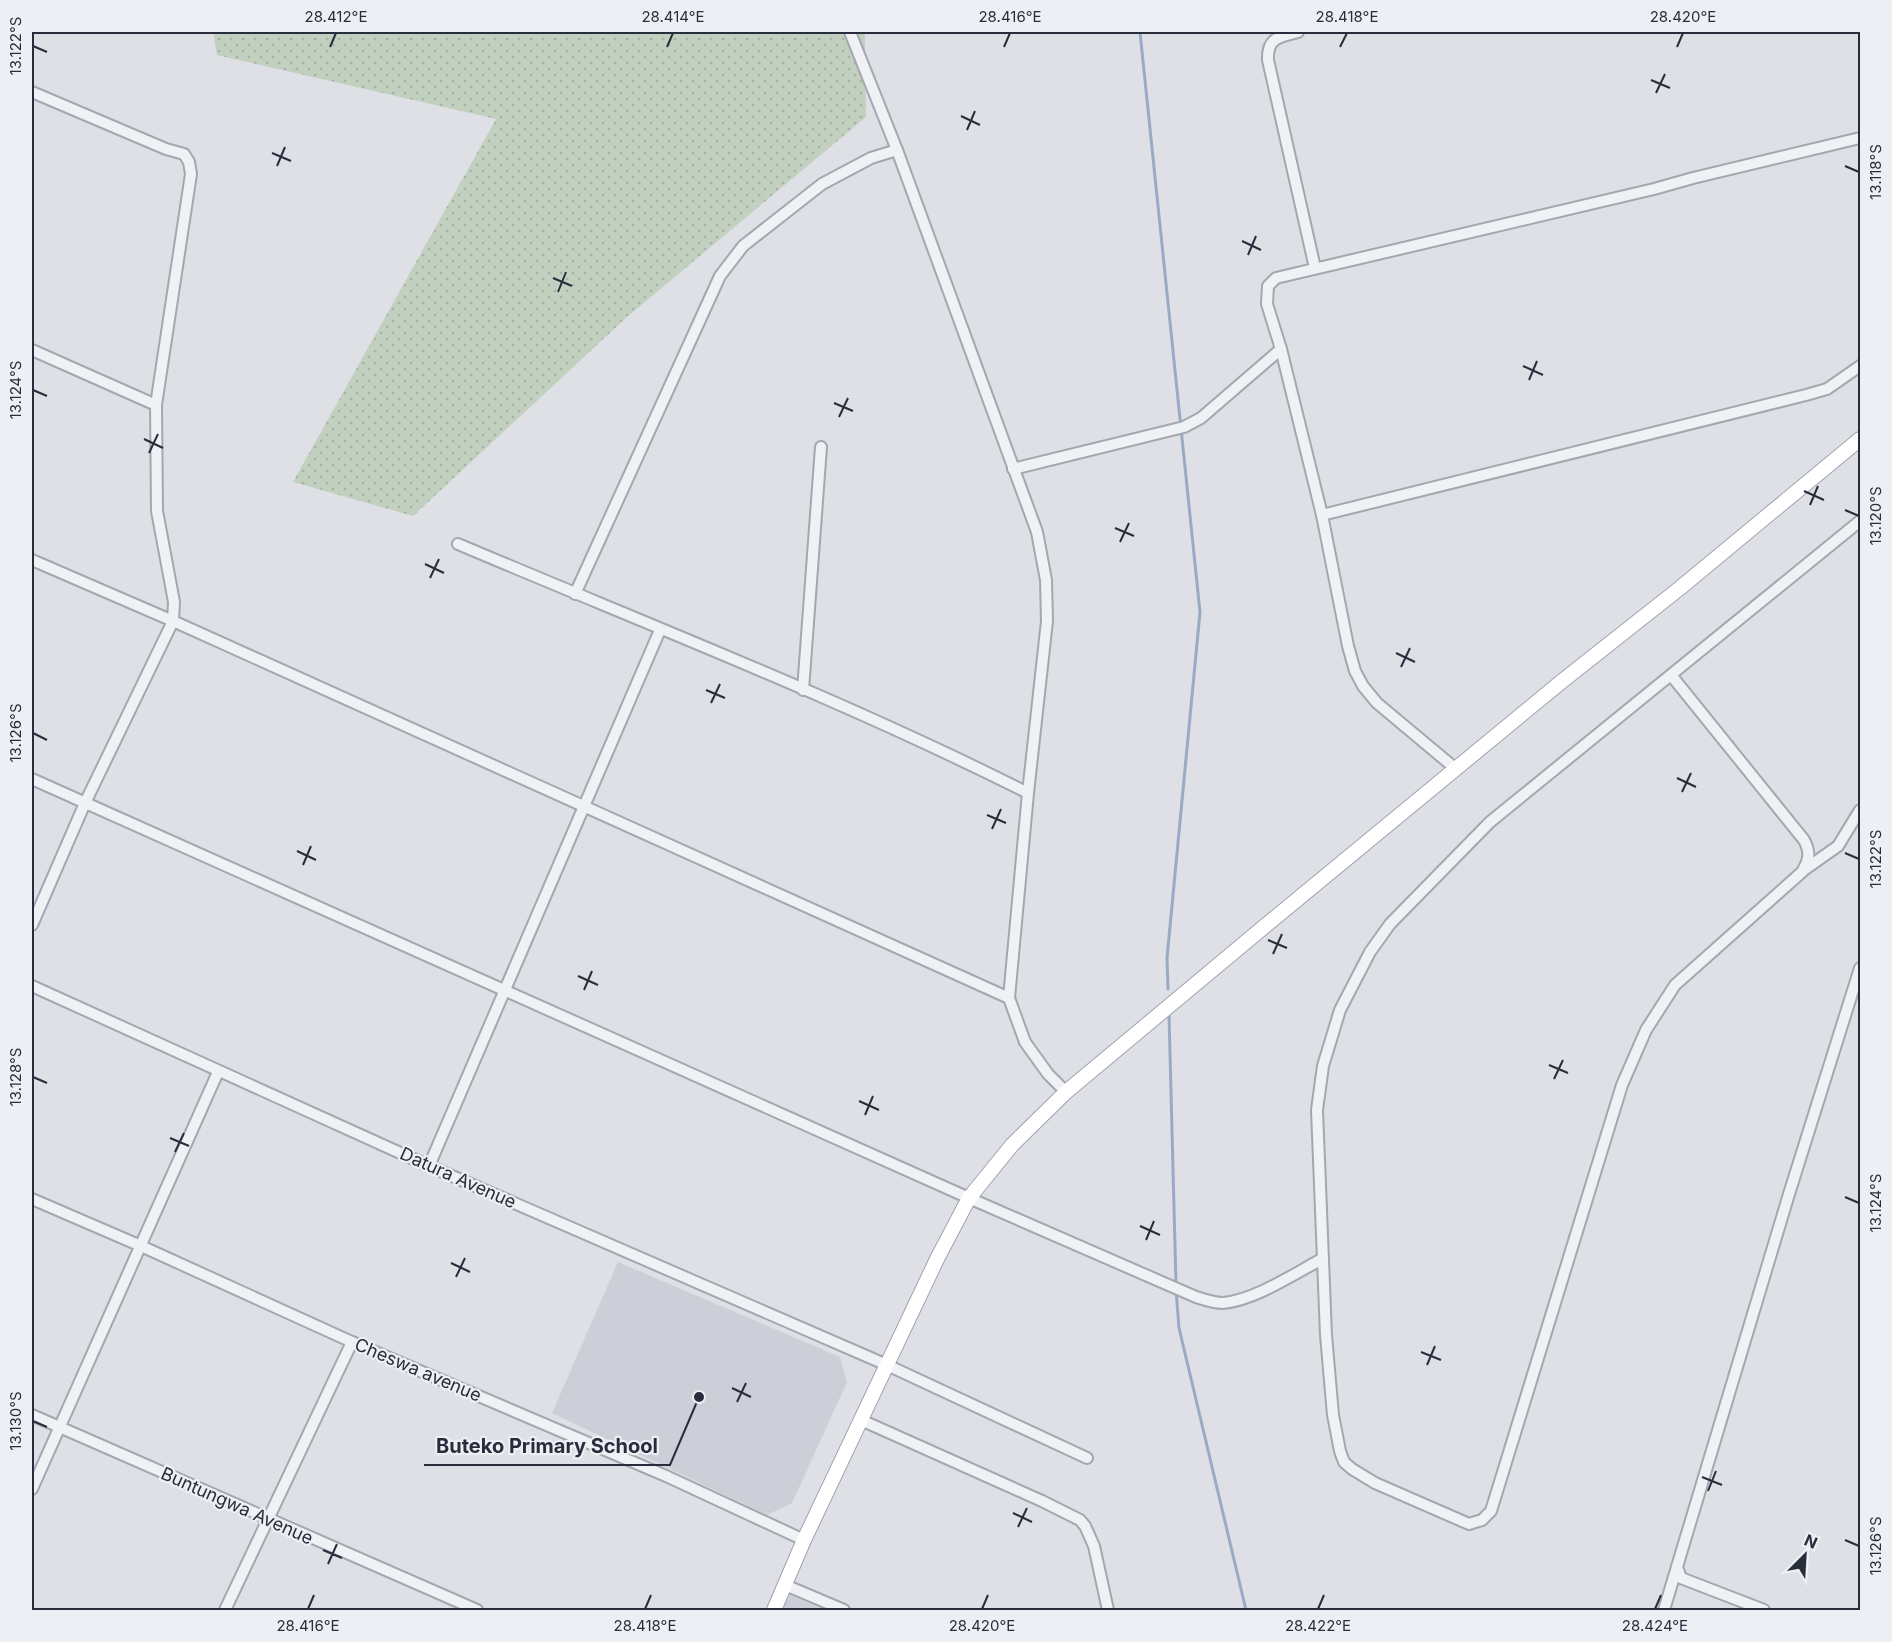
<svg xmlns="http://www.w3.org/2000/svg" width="1892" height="1642" font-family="Inter,sans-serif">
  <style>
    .built { fill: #cccfd8 }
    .green { fill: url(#green-dots) }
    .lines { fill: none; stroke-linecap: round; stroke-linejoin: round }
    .stream { stroke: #9baac4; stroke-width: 3 }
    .minor-casing { stroke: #a4a7b0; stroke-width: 14 }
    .major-casing { stroke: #9ea3b1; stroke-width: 16 }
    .minor { stroke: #f0f1f5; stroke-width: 10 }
    .major { stroke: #fff; stroke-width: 14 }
    .ticks { fill: none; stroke: #282d3c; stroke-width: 2 }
    .labels { text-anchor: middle; stroke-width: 4.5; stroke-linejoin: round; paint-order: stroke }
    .street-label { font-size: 18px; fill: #282d3c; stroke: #edeff4 }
    .leader { fill: none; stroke: #282d3c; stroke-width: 2 }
    .callout-dot { fill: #282d3c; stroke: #edeff4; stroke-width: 2 }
    .callout-label { font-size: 20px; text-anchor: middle; font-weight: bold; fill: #282d3c; stroke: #edeff4; stroke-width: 4.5; stroke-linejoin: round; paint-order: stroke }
    .neatline { fill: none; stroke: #282d3c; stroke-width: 2 }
    .ticks-label { font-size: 15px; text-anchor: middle; fill: #282d3c }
  </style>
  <defs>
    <pattern id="green-dots" width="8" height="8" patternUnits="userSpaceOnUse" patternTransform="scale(1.5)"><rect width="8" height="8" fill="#c2d0c0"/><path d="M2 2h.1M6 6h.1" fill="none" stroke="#a7b3a6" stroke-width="1.8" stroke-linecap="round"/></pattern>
  </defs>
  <rect width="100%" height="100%" fill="#dee0e6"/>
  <g class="built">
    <polygon points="618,1262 840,1357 847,1382 792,1503 767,1515 552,1413"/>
    <polygon points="789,1595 824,1610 782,1610"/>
  </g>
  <polygon class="green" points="213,32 865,32 866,117 627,317 413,516 293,482 496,119 217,55"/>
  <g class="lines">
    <g class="stream">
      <polyline points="1140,32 1200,612 1167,958 1168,989"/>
      <polyline points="1169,1015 1176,1284"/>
      <polyline points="1176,1290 1179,1328 1246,1610"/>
    </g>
    <g class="minor-casing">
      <g id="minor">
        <polyline points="850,32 897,150 1037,532 1046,580 1047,621 1028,793 1009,998 1025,1042 1048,1074 1066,1092"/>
        <path d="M1298,32C1280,37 1267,37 1268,60L1315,268"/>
        <polyline points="32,92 166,149 184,154 189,162 191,174 156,405 157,511 174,602 173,621 85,803 32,925"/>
        <polyline points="32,350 156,405"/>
        <polyline points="1013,469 1184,427 1201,418 1281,349"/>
        <polyline points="1322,515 1806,395 1827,389 1860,366"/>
        <path d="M458,544C649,625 843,700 1028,793"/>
        <polyline points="32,560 173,621 1009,998"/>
        <polyline points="575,594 720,276 743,246 822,184 871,158 897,150"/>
        <path d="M1671,675L1804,840C1811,853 1809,860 1802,872L1675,985L1646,1030L1622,1085L1491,1511L1482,1520L1469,1524L1375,1483L1352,1469L1344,1462L1340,1451L1333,1415L1326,1335L1317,1110L1323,1066L1340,1010L1370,952L1390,924L1490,822L1860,521"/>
        <polyline points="803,690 821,447"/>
        <polyline points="1456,769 1377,703 1363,686 1355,671 1348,646 1322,515 1281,349 1267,304 1268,286 1276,278 1654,189 1693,178 1860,138"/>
        <path d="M32,779L969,1198L1196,1297C1205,1300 1214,1303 1223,1303C1255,1300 1294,1274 1322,1259"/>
        <polyline points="1804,870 1838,846 1860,810"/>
        <polyline points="32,986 429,1166 887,1365 1087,1458"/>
        <polyline points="429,1166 660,630"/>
        <polyline points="32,1199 141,1246 352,1342 666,1476 804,1540"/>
        <polyline points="32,1415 477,1610"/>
        <polyline points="861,1420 1042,1501 1080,1520 1085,1526 1094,1546 1108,1610"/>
        <polyline points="32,1489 218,1072"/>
        <polyline points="1677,1567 1681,1578 1764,1610"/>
        <polyline points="785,1585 844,1610"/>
        <polyline points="225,1610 352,1342"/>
        <polyline points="1664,1610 1789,1194 1860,968"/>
      </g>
    </g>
    <g class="major-casing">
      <polyline id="major" points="774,1610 804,1540 937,1259 969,1198 1012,1145 1066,1092 1265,926 1561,682 1680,588 1860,439"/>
    </g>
    <use href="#minor" class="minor"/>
    <use href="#major" class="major"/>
  </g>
  <path class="ticks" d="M33,46L47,52M330,47L336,33M667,47L673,33M1004,47L1010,33M1340,47L1347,33M1677,47L1683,33M1651,80L1670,88M1656,93L1665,74M961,116L980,125M967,130L975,111M272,153L291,161M277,166L285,147M1845,166L1859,172M1242,241L1261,250M1248,255L1256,236M553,278L572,286M558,292L566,272M1523,366L1543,375M1529,380L1537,361M33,390L47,396M834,403L853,411M839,417L848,398M144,439L163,448M149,453L158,434M1804,491L1824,500M1810,505L1818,486M1845,510L1859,516M1115,528L1134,536M1120,542L1129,523M425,564L444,573M430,578L439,559M1396,653L1415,662M1401,667L1410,648M706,690L725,698M711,703L720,684M33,733L47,740M1677,778L1696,787M1682,792L1691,773M987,815L1006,823M992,829L1001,809M297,851L316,860M1845,853L1859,859M303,865L311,846M1268,940L1287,948M1273,954L1282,934M578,976L598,985M584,990L592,971M1549,1065L1568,1073M33,1077L47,1083M1554,1079L1563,1060M859,1101L879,1110M865,1115L873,1096M170,1138L189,1146M175,1152L184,1133M1845,1197L1859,1203M1140,1226L1160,1235M1146,1240L1154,1221M451,1263L470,1272M456,1277L465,1258M1421,1352L1441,1360M1427,1365L1435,1346M732,1388L751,1397M737,1402L746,1383M33,1421L47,1427M1702,1477L1722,1485M1708,1491L1716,1471M1013,1513L1032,1522M1018,1527L1027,1508M1845,1540L1859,1546M323,1550L342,1558M328,1564L337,1544M308,1609L314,1595M645,1609L651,1595M982,1609L988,1595M1318,1609L1324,1595M1655,1609L1661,1595"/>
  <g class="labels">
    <g class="street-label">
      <text transform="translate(458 1178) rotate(24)" y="6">Datura Avenue</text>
      <text transform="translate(418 1370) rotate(23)" y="6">Cheswa avenue</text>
      <text transform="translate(237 1506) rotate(24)" y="6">Buntungwa Avenue</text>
    </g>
  </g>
  <path class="leader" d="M699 1397L670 1465H424"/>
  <circle class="callout-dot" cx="699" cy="1397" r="6"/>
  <g class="callout-label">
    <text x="547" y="1453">Buteko Primary School</text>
  </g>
  <rect width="1892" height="1642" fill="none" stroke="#edeff4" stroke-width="66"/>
  <g transform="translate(1805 1555) rotate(24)" stroke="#edeff4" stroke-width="4.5" paint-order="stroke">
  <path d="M0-4.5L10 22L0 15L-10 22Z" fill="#282d3c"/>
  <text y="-9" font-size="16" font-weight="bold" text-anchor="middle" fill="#282d3c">N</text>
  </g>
  <rect x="33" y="33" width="1826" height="1576" class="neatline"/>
  <g class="ticks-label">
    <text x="336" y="22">28.412°E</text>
    <text x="673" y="22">28.414°E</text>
    <text x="1010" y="22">28.416°E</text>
    <text x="1347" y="22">28.418°E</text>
    <text x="1683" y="22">28.420°E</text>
    <text transform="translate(16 46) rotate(-90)" y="5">13.122°S</text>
    <text transform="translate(1876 172) rotate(-90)" y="5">13.118°S</text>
    <text transform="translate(16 390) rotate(-90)" y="5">13.124°S</text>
    <text transform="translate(1876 516) rotate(-90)" y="5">13.120°S</text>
    <text transform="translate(16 733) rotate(-90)" y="5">13.126°S</text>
    <text transform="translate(1876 859) rotate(-90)" y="5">13.122°S</text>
    <text transform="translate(16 1077) rotate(-90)" y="5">13.128°S</text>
    <text transform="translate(1876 1203) rotate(-90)" y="5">13.124°S</text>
    <text transform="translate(16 1421) rotate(-90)" y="5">13.130°S</text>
    <text transform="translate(1876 1546) rotate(-90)" y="5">13.126°S</text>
    <text x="308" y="1631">28.416°E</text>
    <text x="645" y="1631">28.418°E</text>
    <text x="982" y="1631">28.420°E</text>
    <text x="1318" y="1631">28.422°E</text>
    <text x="1655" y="1631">28.424°E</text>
  </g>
</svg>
